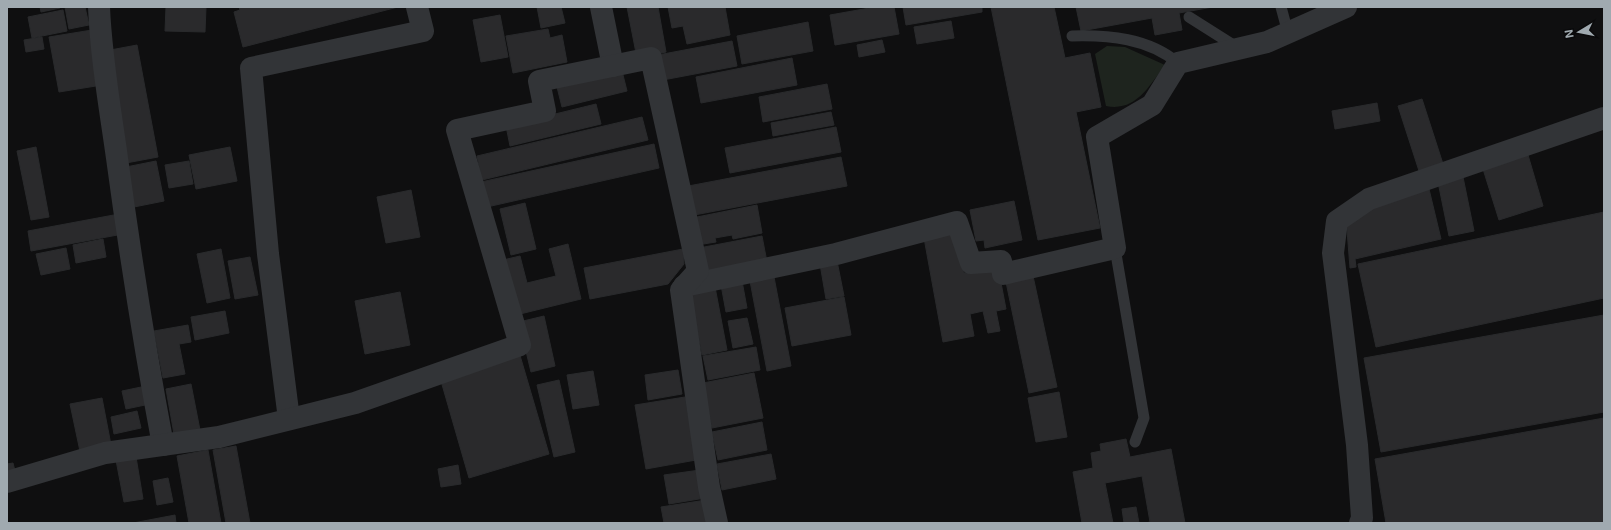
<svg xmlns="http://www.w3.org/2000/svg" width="1611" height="530" font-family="Inter,sans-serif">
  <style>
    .green { fill: #1e241e }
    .building { fill: #2a2a2c; stroke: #292a2c }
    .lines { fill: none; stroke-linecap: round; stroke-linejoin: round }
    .service { stroke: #323437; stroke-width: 11 }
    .minor { stroke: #323437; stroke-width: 22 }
  </style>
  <rect width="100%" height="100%" fill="#0f0f10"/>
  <path class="green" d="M1107,46L1125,47L1165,65C1149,86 1136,112 1106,106L1095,54Z"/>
  <g class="building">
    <polygon points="40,7 60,7 60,8 41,12"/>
    <polygon points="65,7 85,7 89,25 69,29"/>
    <polygon points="166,7 206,7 205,32 165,31"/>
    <polygon points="239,7 398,7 243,47 234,12 240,10"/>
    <polygon points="537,7 561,7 565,23 541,28"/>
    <polygon points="627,7 658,7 666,52 637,58"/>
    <polygon points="668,7 725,7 730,35 687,44 683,26 672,28"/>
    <polygon points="875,7 894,7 899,34 835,45 830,15"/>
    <polygon points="903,7 982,7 982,12 906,25"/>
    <polygon points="991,7 1054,7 1065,58 1090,53 1101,107 1076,112 1100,228 1038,240"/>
    <polygon points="1076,7 1213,7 1179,13 1182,30 1155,35 1152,18 1081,31"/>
    <polygon points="63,10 67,31 32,38 28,17"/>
    <polygon points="500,15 508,57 481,62 473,20"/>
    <polygon points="951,21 954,38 917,44 914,27"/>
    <polygon points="808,22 813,51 742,64 737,36"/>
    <polygon points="548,29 550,38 562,35 567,62 513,73 506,36"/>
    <polygon points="92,30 102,85 59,92 49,37"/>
    <polygon points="42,37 44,49 26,52 24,40"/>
    <polygon points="882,40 885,52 859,57 857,45"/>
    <polygon points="732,41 737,66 663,80 658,55"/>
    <polygon points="137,45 158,157 126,163 105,51"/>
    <polygon points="792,58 797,85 701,103 696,77"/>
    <polygon points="622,71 627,91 562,107 557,87"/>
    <polygon points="827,84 832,109 763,122 759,97"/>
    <polygon points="1422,99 1444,167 1420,174 1398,106"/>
    <polygon points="1377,103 1380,121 1335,129 1332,111"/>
    <polygon points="596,104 601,124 510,146 506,126"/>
    <polygon points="831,112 834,125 773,136 771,123"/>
    <polygon points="642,117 648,140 482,180 477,156"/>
    <polygon points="836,127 841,152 730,173 725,148"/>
    <polygon points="654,144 659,168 487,207 481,182"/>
    <polygon points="36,147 49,217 31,220 17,151"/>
    <polygon points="230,147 237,181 196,189 189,155"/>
    <polygon points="1528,155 1543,206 1499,220 1483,169"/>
    <polygon points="841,157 847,186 689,216 683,187"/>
    <polygon points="156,161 164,201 134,207 126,167"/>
    <polygon points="189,161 193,184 169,188 165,165"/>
    <polygon points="1463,177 1474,231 1449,236 1438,182"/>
    <polygon points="1429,189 1441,239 1355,259 1356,267 1350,268 1346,217"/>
    <polygon points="411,190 420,237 386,243 377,197"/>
    <polygon points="1014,201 1022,240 985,248 984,240 976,241 970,210"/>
    <polygon points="525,203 536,249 511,255 500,209"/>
    <polygon points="757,205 762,233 733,239 732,235 715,238 716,242 697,245 692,218"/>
    <polygon points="1604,212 1604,298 1376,347 1358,264"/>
    <polygon points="119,214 123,234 31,251 28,231"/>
    <polygon points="956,232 964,273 998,267 1006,309 996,311 1000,331 988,333 983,311 970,314 974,336 943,342 924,238"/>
    <polygon points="762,236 767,262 704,274 699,248"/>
    <polygon points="103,239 106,257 76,263 73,245"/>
    <polygon points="568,244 581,299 516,315 503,260 520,256 527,283 556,276 549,249"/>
    <polygon points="66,248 70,269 41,275 36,254"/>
    <polygon points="221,249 230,298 207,303 197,254"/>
    <polygon points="683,249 684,264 668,284 590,299 584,268"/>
    <polygon points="250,257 258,295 235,299 228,261"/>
    <polygon points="837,261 844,296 826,299 820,264"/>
    <polygon points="1033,276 1057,387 1029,393 1006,282"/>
    <polygon points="774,277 791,366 767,371 750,281"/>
    <polygon points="742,281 747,308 726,312 721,285"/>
    <polygon points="715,287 727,350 702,355 690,292"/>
    <polygon points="400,292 410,345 365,354 355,301"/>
    <polygon points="844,297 851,335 792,346 785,308"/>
    <polygon points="225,311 229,333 195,340 191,317"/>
    <polygon points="1604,315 1604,412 1381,452 1364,358"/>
    <polygon points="544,316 555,366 531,372 519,322"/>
    <polygon points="747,318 753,344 733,348 728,321"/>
    <polygon points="188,325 191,342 179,344 185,374 163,378 154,331"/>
    <polygon points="756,347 760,370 708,380 703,356"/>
    <polygon points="519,352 549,454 469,478 441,381"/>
    <polygon points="678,370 682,394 648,400 645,375"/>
    <polygon points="593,371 599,405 573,409 567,375"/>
    <polygon points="754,373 763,418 712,428 703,383"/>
    <polygon points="559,380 575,452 554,457 537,385"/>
    <polygon points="191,384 200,430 174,434 166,389"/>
    <polygon points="146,386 150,404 126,409 122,391"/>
    <polygon points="1059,392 1067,437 1036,442 1028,398"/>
    <polygon points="685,397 696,460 646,469 635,405"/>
    <polygon points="102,398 112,450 81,456 70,404"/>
    <polygon points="137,411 141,428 114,434 111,417"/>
    <polygon points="1604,418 1604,523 1386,523 1375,459"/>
    <polygon points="762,422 767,450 718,460 712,432"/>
    <polygon points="1126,439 1130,457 1171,449 1185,523 1145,523 1150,522 1142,476 1105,483 1113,523 1082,523 1073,472 1093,468 1091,453 1101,451 1100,444"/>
    <polygon points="236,446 250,523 226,523 213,450"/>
    <polygon points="208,450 221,523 189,523 177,456"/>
    <polygon points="135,451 143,499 124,502 115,455"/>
    <polygon points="771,454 776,479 722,490 717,464"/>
    <polygon points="13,463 16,475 7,477 7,464"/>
    <polygon points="458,465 461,484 441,487 438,469"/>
    <polygon points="700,470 705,498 669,504 664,475"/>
    <polygon points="168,478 173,502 157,505 153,481"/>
    <polygon points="706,500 710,523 664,523 661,507"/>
    <polygon points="1136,507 1139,523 1124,523 1122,509"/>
    <polygon points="175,515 176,523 133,523"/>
  </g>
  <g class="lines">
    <g class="service">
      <polyline points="1281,7 1288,33"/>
      <polyline points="1189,17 1238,48"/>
      <path d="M1072,36C1109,35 1148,38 1178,63"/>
      <polyline points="1115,248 1144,418 1135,442"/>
    </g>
    <g class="minor">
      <path d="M99,7C101,57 110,108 117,158C130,254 145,350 163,445"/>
      <polyline points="601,7 613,66"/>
      <polyline points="684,286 836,254 957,222 971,263 1001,261 1003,274 1115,248 1097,137 1152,105 1178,63 1267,42 1346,7"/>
      <polyline points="289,419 268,254 251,68 423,31 417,7"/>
      <polyline points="7,482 105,453 219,437 355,403 520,345 457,130 545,111 539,81 651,58 698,271 681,290 709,487 717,523"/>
      <polyline points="1360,523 1362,518 1357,445 1333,253 1337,221 1369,199 1604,118"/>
    </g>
  </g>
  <rect width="1611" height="530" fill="none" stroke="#a0aab0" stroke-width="16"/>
  <g transform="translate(1579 32) rotate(260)" stroke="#0a0a0b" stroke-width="3" paint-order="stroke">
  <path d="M0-3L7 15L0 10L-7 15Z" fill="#a0aab0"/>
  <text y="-6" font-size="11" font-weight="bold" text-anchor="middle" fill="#a0aab0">N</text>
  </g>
</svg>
